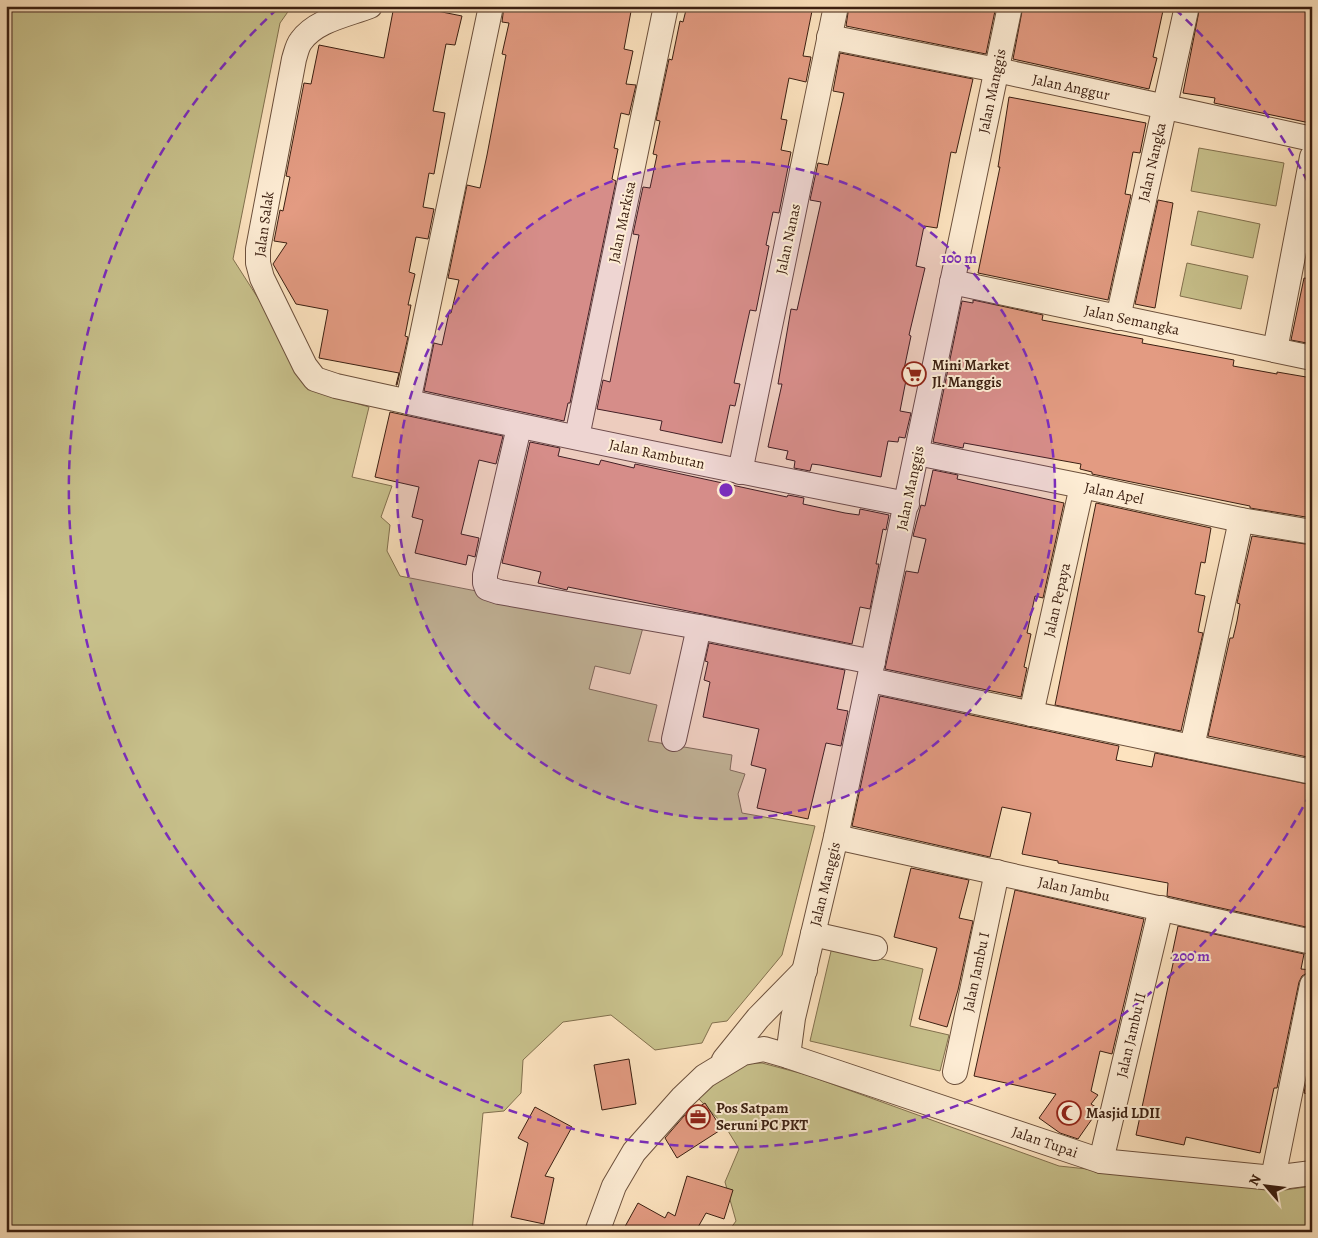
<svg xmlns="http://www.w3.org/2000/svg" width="1318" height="1238" font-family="Alegreya,serif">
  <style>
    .green { fill: #c8c18c; stroke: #82704e }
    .building { fill: #e39b82; stroke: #3b1f11 }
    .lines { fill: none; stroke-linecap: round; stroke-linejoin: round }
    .street-casing { stroke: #6c503c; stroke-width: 26 }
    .street { stroke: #feedd5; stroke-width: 24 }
    .ring { fill: none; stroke: #7b2cbf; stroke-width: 2.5; stroke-dasharray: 9 6 }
    .labels { text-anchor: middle; stroke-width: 4; stroke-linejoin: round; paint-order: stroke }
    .street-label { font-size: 15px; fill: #3b1f11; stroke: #feedd5 }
    .poi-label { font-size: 15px; font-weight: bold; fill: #3b1f11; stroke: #feedd5; text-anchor: start }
    .centre { fill: #7b2cbf; stroke: #feedd5; stroke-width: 2.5 }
    .ring-label { font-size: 15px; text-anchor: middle; font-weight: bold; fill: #7b2cbf; stroke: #feedd5; stroke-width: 4; stroke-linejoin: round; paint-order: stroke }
  </style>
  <rect width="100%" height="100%" fill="#fde3bf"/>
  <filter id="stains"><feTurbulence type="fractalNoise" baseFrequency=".004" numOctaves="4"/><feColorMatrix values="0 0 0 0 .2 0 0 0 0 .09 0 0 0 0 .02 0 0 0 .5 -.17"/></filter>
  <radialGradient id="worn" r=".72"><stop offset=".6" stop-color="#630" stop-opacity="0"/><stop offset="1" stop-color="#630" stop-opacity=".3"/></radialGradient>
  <g class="green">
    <polygon points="6,6 292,6 280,23 233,259 318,392 369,407 352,477 392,486 381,517 390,525 387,551 400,576 644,624 630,674 595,666 589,689 657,705 648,741 732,755 730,770 745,774 738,794 742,813 815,826 782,955 727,1021 712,1023 702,1043 655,1050 611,1015 563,1022 523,1060 521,1093 504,1111 483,1113 472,1232 6,1232"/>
    <polygon points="1199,148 1284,163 1276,206 1191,191"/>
    <polygon points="1198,211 1260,224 1253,258 1191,245"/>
    <polygon points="1187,263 1248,276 1241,309 1180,296"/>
    <polygon points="832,947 923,969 910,1026 949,1035 940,1071 810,1041"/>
    <polygon points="762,1063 807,1075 1059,1166 1285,1190 1312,1186 1312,1232 728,1232 736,1221 725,1182 739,1149 725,1126 696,1096 736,1064"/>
  </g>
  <g class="building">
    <polygon points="394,6 412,6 462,16 455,45 446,44 433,111 445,113 434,174 429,173 423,207 434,209 428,239 416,237 409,272 415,274 408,305 411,305 405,336 408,337 397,385 396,385 399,373 319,358 328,310 296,304 273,264 287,243 274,241 280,210 283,211 290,177 286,176 304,83 311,84 319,45 384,58"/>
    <polygon points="504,6 632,6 624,49 633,51 626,84 636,85 629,115 621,113 614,148 618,149 612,179 616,181 570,403 568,403 564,421 424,391 434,343 442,345 449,313 451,313 459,280 448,278 467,185 480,188 487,155 506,55 502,54 509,23 502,22"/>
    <polygon points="687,6 813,6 803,56 811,57 806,82 789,78 781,119 787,120 781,150 791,152 779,213 773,212 766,245 769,246 756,311 750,310 734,383 740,384 735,406 730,405 722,443 660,430 662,421 597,409 603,380 610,382 639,235 633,234 643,187 650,188 657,155 653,154 660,121 656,120 669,59 672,60 680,21 683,22"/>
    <polygon points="849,6 996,6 986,54 846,26"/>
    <polygon points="1023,6 1164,6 1153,57 1157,58 1149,89 1013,59"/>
    <polygon points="1200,6 1312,6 1312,110 1310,123 1214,103 1215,98 1183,93"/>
    <polygon points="840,53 973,79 956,153 951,152 937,228 924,226 916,266 925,268 909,335 911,336 903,374 907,375 900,411 911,413 905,438 899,437 898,442 888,441 881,477 820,465 812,464 810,471 794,468 795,461 786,459 788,451 768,447 782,384 778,384 791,309 797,310 821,202 810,200 818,163 828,165 844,93 833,91"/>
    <polygon points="1009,97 1146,123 1140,153 1133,152 1125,194 1131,195 1108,300 978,273 1000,167 998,167"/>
    <polygon points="1158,200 1173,203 1155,308 1135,304"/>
    <polygon points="1304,278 1312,279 1312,344 1291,340"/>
    <polygon points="973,300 1043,315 1042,320 1143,339 1142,343 1234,360 1233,366 1277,374 1277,372 1312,378 1312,518 1250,508 1250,506 1092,474 1092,472 1080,469 1081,464 964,443 963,448 933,442 962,301 973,303"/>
    <polygon points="390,412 503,436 496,464 479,460 461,534 479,538 475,557 468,555 466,565 415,553 423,520 412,517 419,487 375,477"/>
    <polygon points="530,442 560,448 558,456 599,465 601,460 634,468 635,464 787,497 788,495 804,498 803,504 845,513 859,515 860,509 889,515 886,530 883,529 876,564 879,564 870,609 860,607 852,644 568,587 567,590 538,583 541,572 502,563"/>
    <polygon points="933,470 958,475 957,479 1064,503 1043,598 1035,596 1027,633 1031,634 1024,667 1027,668 1021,697 885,669 906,571 918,573 926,539 913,536 921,505 925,506"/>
    <polygon points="1096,503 1211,528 1205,563 1201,562 1195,594 1205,596 1198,632 1203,633 1181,731 1055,705"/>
    <polygon points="1252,536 1312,545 1312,758 1208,736 1230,638 1233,638 1237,621 1240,604 1237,603"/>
    <polygon points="709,643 845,670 837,709 848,711 841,746 826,743 808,819 757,808 766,769 751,765 759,729 703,717 710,682 704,680 708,662 705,661"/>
    <polygon points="880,696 1119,746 1116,760 1152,767 1155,753 1312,785 1312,896 1306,927 1167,896 1168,883 1058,863 1058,861 1022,854 1031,813 1002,807 990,857 852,826"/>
    <polygon points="911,868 969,880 959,918 973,921 958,990 947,1027 919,1019 937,948 894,937"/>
    <polygon points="1015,890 1144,919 1112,1054 1100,1051 1091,1091 1098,1095 1091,1104 1099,1109 1078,1139 1060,1133 1039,1118 1056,1094 974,1076"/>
    <polygon points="1178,926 1304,954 1301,969 1312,970 1302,976 1299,982 1277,1088 1274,1088 1260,1153 1186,1137 1184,1145 1136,1135 1174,959 1171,959"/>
    <polygon points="1312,1056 1312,1095 1304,1093"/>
    <polygon points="629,1059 636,1104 602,1110 594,1065"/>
    <polygon points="705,1103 722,1129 677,1158 665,1138 684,1116"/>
    <polygon points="535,1107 572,1127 545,1176 554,1178 544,1224 511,1217 528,1143 518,1138"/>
    <polygon points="687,1176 733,1190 724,1219 706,1213 697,1229 702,1232 622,1232 638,1203 665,1218 668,1212 675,1216"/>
  </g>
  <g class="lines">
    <g class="street-casing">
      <g id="street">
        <path d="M370,6C347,15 316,20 301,41C297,46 296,53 294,59L258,249V263L262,278L305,366L315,379L336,386C525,428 716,467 907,504"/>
        <polyline points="829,37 997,70 1312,139"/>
        <polyline points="952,282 1312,358"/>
        <polyline points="1118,318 1187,6"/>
        <polyline points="1275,350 1312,157"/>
        <polyline points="408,402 491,6"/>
        <polyline points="519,427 485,575 485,583 487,588 499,592 699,627 873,662"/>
        <polyline points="577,437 666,6"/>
        <polyline points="917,453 1082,486 1241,520 1312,532"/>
        <polyline points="740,472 836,6"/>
        <polyline points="870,680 1312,772"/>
        <polyline points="1031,714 1082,486"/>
        <polyline points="674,739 699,627"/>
        <polyline points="1192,747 1241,520"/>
        <polyline points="836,837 1312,942"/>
        <polyline points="813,934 875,948"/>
        <polyline points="788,1056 793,1018 836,837 1010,6"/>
        <polyline points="724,1060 758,1018 805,970"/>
        <polyline points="955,1072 997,872"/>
        <polyline points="1101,1161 1161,908"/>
        <polyline points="1273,1178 1312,985"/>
        <polyline points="597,1232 614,1186 634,1152 682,1098 705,1076 743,1053 764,1049 788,1056 1101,1161 1273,1178 1312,1173"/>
      </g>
    </g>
    <use href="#street" class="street"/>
  </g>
  <circle cx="726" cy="490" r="329" fill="#7b2cbf" fill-opacity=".12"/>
  <g class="ring">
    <circle cx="726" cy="490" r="329"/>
    <path d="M1310 794A658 658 0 1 1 277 9M1175 9A658 658 0 0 1 1310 186"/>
  </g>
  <defs>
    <g id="supermarket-ring" transform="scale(1.25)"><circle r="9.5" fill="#feedd5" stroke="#8f2418" stroke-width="1.5"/><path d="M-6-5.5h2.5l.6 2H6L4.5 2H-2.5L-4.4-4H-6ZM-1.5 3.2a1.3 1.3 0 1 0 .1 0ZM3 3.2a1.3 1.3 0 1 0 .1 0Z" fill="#8f2418"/></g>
    <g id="mosque-ring" transform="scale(1.25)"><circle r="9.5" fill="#feedd5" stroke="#8f2418" stroke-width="1.5"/><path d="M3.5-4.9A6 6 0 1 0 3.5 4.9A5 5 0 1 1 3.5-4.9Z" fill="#8f2418"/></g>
    <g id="office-ring" transform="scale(1.25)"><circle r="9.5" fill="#feedd5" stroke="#8f2418" stroke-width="1.5"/><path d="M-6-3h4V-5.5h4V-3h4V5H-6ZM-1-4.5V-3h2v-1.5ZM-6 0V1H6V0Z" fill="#8f2418"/></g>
  </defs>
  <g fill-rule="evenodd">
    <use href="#supermarket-ring" x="914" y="374"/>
    <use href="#mosque-ring" x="1069" y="1113"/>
    <use href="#office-ring" x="698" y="1117"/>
  </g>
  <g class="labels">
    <g class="street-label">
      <text transform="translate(1071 87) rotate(12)" y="5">Jalan Anggur</text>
      <text transform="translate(992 91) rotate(-78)" y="5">Jalan Manggis</text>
      <text transform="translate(1152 162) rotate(-77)" y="5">Jalan Nangka</text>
      <text transform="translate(622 222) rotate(-78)" y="5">Jalan Markisa</text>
      <text transform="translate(264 224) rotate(-82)" y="5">Jalan Salak</text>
      <text transform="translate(788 239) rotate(-78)" y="5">Jalan Nanas</text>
      <text transform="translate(1132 320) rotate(12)" y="5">Jalan Semangka</text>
      <text transform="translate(657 454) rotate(12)" y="5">Jalan Rambutan</text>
      <text transform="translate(910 488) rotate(-78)" y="5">Jalan Manggis</text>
      <text transform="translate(1114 493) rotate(12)" y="5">Jalan Apel</text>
      <text transform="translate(1057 600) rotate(-77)" y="5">Jalan Pepaya</text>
      <text transform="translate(825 884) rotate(-76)" y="5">Jalan Manggis</text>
      <text transform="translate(1074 889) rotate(12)" y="5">Jalan Jambu</text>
      <text transform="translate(976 972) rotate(-78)" y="5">Jalan Jambu I</text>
      <text transform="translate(1131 1035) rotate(-77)" y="5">Jalan Jambu II</text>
      <text transform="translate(1045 1142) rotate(19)" y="5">Jalan Tupai</text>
    </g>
    <g class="poi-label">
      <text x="932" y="370">Mini Market<tspan x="932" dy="17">Jl. Manggis</tspan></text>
      <text x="716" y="1113">Pos Satpam<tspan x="716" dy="17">Seruni PC PKT</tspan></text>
      <text x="1086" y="1118">Masjid LDII</text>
    </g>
  </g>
  <circle cx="726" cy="490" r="8" class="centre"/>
  <g class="ring-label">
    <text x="959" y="263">100 m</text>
    <text x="1191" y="961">200 m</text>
  </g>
  <rect width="1318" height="1238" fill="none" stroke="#fde3bf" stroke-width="25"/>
  <rect x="8" y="8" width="1303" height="1223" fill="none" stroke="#3b1f11" stroke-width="2.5"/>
  <rect x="12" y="12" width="1293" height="1213" fill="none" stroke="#3b1f11"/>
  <g transform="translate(1266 1186) rotate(298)" stroke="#feedd5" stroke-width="4" paint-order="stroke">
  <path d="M0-4L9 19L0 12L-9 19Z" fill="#3b1f11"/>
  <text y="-8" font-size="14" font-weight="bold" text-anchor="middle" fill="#3b1f11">N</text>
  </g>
  <rect width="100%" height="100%" filter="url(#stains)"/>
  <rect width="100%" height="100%" fill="url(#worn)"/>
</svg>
